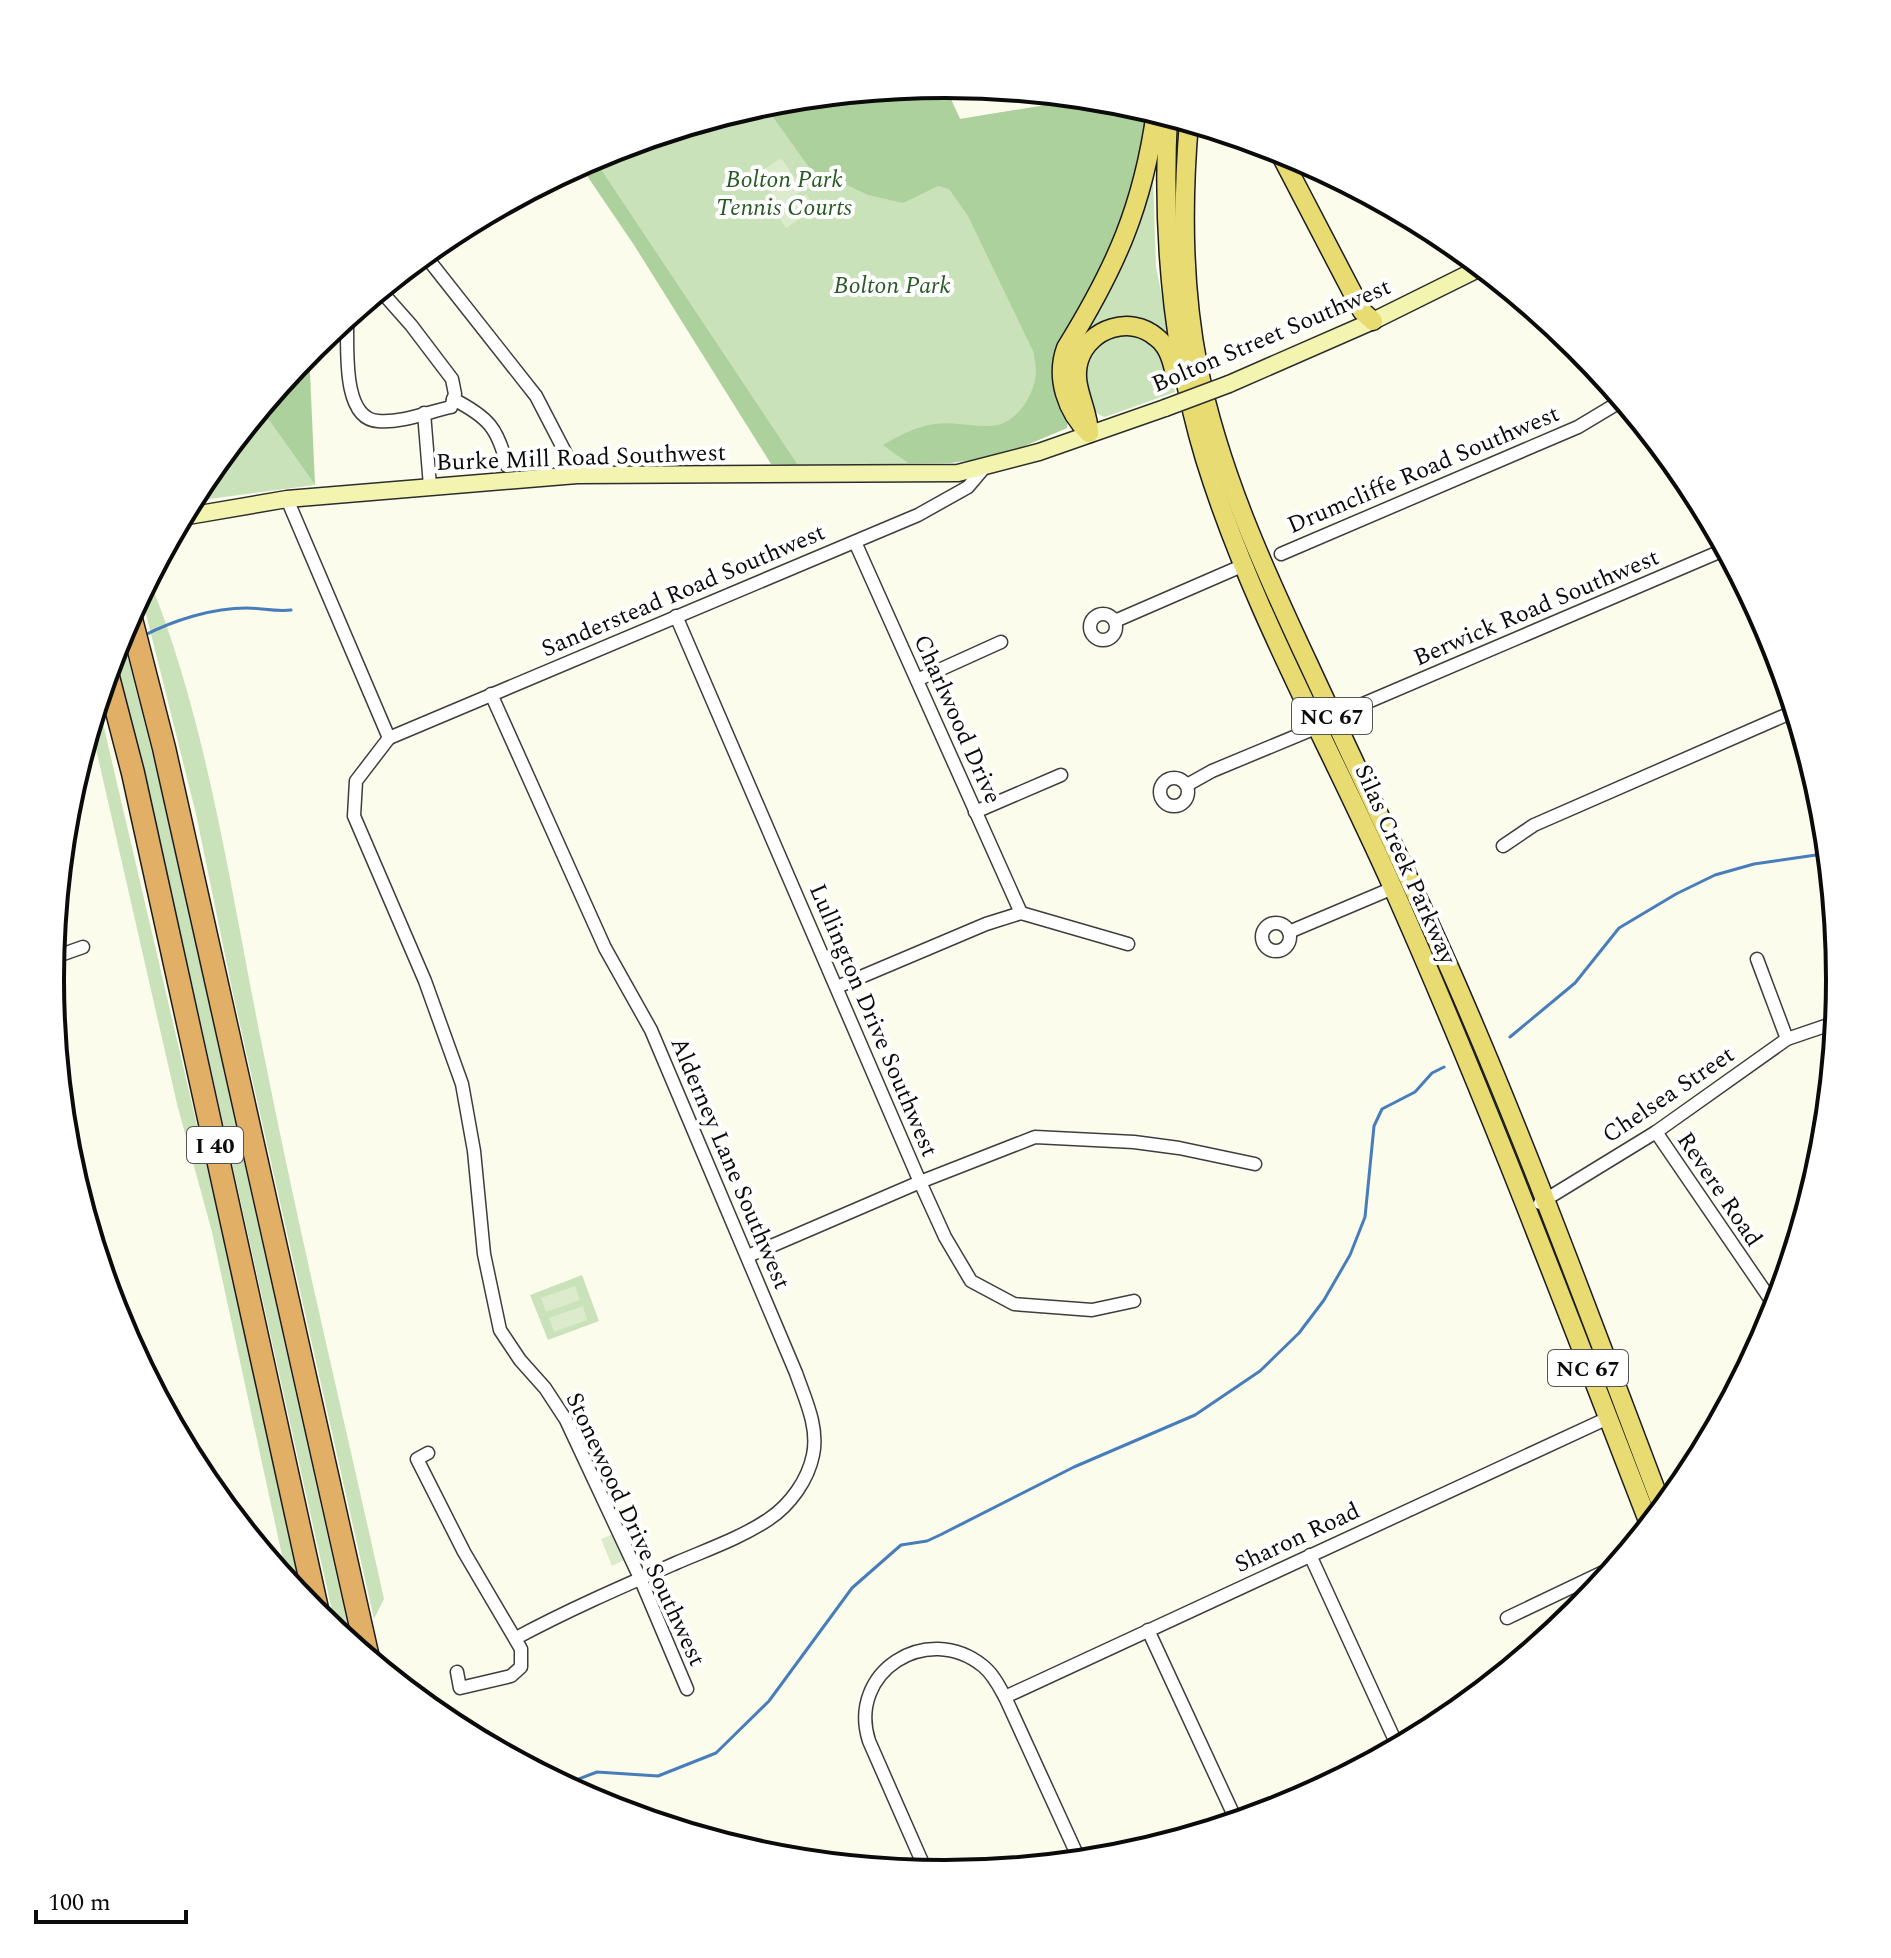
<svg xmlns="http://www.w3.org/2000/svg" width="1891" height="1958" font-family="Spectral,serif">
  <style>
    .green { fill: #c9e2ba }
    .forest { fill: #acd19c }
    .pitch { fill: #dbebcb }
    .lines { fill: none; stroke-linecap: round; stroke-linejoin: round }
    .stream { stroke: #477dbb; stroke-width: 3 }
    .street-casing { stroke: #3e3e3e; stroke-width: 15 }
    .secondary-casing { stroke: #2d2d2d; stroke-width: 19 }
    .primary-casing { stroke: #1c1c1c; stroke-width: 21 }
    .highway-casing { stroke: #1c1c1c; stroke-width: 25 }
    .street { stroke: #fff; stroke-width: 12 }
    .secondary { stroke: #f2f4af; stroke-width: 16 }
    .primary { stroke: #e7db72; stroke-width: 18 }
    .highway { stroke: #e1af65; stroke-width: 22 }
    .secondary-bridge-casing { stroke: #2d2d2d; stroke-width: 19; stroke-linecap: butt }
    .secondary-bridge { stroke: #f2f4af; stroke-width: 16 }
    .labels { text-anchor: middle; stroke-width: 8; stroke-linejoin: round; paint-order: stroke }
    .shield { fill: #fff; stroke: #545454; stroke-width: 2 }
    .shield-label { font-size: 22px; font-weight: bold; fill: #0b0b0b }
    .park-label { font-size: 24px; font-style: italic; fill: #285a25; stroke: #fff }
    .street-label { font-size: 24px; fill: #0b0b0b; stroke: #fff }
    .rim { fill: none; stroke: #0b0b0b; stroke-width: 4 }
  </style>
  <rect width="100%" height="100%" fill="#fcfcec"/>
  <g class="green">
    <polygon points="944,84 960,119 1089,98 1121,101 1078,313 1067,428 1015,450 950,463 798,465 593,157 603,151 771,101"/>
    <polygon points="1153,177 1156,267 1173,352 1140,323 1080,348 1089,320"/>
    <path d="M1127,332L1153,340L1171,369L1175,392L1105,417C1090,414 1080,388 1082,373C1083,364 1089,355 1092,347Z"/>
    <polygon points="269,420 315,485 202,500 189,504 201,481 248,424"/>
    <path d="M149,579C209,726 232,900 264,1055C300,1237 344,1418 384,1599L374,1619L232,989L196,814L141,594Z"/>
    <polygon points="121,630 157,772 352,1645 337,1633 170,885 114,650"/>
    <polygon points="98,702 214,1198 304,1602 288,1583 212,1232 177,1104 91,727"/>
    <polygon points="582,1275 599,1321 548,1340 530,1295"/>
  </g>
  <g class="forest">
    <path d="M944,84L960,119L1089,98L1121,101L1150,110L1149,125L1118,236L1078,313L1067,428L1015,450L981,459L950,463H908L883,445C901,435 914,427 935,424C954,421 973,427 991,426C1016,425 1035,395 1036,372C1036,366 1034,359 1034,353L968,216L949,189L938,186L903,203L868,195L832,178L821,184L763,103Z"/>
    <polygon points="593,157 798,465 771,464 634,245 579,164"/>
    <polygon points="309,350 315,485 269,420 248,424"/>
  </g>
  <g class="pitch">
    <polygon points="781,158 791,172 761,192 752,178"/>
    <polygon points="794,176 803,190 774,210 765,196"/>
    <polygon points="806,194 816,208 786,228 777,215"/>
    <polygon points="575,1286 580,1300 546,1312 541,1298"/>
    <polygon points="583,1306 587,1320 554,1332 549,1318"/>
    <polygon points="613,1534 624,1560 612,1566 601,1539"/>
  </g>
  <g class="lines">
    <g class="stream">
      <path d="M143,636C174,620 212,608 247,608C262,608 276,612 291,610"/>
      <polyline points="114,651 127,645"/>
      <polyline points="1510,1037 1575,983 1619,928 1676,894 1715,875 1754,864 1816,855 1828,848"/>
      <polyline points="563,1785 597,1772 658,1776 716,1753 769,1701 852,1588 901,1545 927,1541 940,1535 1074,1467 1195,1415 1260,1371 1299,1333 1324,1300 1350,1255 1365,1217 1374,1126 1382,1109 1415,1092 1432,1073 1444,1067"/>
    </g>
    <g class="street-casing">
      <g id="street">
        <polyline points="424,254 536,396 577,475"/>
        <path d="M347,318C348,345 341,419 378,421C402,423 428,412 451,407L455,394L452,379L411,325L380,290"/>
        <path d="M453,399C488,417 498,428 507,466"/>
        <polyline points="424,413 430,486"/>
        <polyline points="287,499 389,738 356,781 354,816 425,981 462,1084 474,1151 484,1254 500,1330 520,1360 545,1388 566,1420 640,1578 687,1689"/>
        <polyline points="855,542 1021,913"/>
        <polyline points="1281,554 1578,427 1623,400"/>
        <circle cx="1103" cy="627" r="13"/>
        <polyline points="676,616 920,1182 945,1237 971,1281 1014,1304 1092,1310 1134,1301"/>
        <polyline points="1115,621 1244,565"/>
        <polyline points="917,680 1001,642"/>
        <path d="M491,694L605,948L651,1030L796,1373C805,1399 819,1427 813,1455C808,1480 790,1505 769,1519C741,1538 706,1550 676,1563C621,1587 568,1610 516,1638"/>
        <polyline points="1363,704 1726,549"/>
        <polyline points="389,738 918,515 968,487 984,468"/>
        <circle cx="1174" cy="792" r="14"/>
        <polyline points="1187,785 1212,771 1318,727"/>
        <polyline points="975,812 1061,775"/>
        <polyline points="1503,846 1534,825 1795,711"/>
        <circle cx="1276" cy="937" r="14"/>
        <polyline points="1289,932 1393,888"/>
        <polyline points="52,958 83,947"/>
        <polyline points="1757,959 1787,1039"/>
        <polyline points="837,987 986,924 1021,913 1128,944"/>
        <polyline points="1656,1132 1777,1309"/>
        <polyline points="1540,1203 1656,1132 1787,1039 1837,1022"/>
        <polyline points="748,1256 920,1182 1035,1137 1134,1142 1179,1148 1255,1164"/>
        <polyline points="428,1453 417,1459 464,1552 521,1649 521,1667 511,1676 460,1688 457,1672"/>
        <polyline points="1310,1555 1398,1747"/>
        <polyline points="1507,1618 1616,1566"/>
        <polyline points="1148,1630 1237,1822"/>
        <polyline points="1005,1697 1608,1418"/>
        <path d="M927,1873L869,1741C847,1672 927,1621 983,1666C993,1674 999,1686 1005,1697L1080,1861"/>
      </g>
    </g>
    <g class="secondary-casing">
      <g id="secondary">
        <polyline points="1229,384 1373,321 1482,267"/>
        <polyline points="182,517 287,499 577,475 958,473 1039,452 1165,408"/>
      </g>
    </g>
    <g class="primary-casing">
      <g id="primary">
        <path d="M1168,115C1162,232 1171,346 1205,459C1251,608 1330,746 1393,888C1486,1097 1567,1312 1650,1526"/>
        <path d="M1189,122C1182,204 1182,285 1198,366C1219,471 1264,569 1309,665C1358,771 1409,876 1456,983C1531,1155 1596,1333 1663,1509"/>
        <polyline points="1277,148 1362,311 1373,321"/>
        <path d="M1089,433C1067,412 1055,378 1066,348C1116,267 1143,206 1156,112"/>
        <path d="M1089,433C1088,406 1071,386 1079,360C1089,328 1131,315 1156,337C1167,345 1171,357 1174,370"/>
      </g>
    </g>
    <g class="highway-casing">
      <g id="highway">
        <polyline points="130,615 164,748 368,1658"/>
        <polyline points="107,673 133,773 319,1618"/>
      </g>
    </g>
    <use href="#street" class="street"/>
    <use href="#secondary" class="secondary"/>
    <use href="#primary" class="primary"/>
    <use href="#highway" class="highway"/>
    <g class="secondary-bridge-casing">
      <polyline id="secondary-bridge" points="1165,408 1229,384"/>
    </g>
    <use href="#secondary-bridge" class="secondary-bridge"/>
  </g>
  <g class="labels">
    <g class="shield">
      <rect x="1292" y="698" width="80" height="36" rx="6"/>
      <rect x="187" y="1127" width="56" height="36" rx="6"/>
      <rect x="1548" y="1350" width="80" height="36" rx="6"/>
    </g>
    <g class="shield-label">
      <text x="1332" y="724">NC 67</text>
      <text x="215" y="1153">I 40</text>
      <text x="1588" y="1376">NC 67</text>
    </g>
    <g class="park-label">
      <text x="784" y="187">Bolton Park<tspan x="784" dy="28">Tennis Courts</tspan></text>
      <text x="892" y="293">Bolton Park</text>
    </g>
    <g class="street-label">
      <text transform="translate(1271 335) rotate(-23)" y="8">Bolton Street Southwest</text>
      <text transform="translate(581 457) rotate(-2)" y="8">Burke Mill Road Southwest</text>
      <text transform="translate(1423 469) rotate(-23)" y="8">Drumcliffe Road Southwest</text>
      <text transform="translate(683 590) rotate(-23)" y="8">Sanderstead Road Southwest</text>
      <text transform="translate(1536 607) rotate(-23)" y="8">Berwick Road Southwest</text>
      <text transform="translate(958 719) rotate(66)" y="8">Charlwood Drive</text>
      <text transform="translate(1406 864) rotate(66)" y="8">Silas Creek Parkway</text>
      <text transform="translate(874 1020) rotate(67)" y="8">Lullington Drive Southwest</text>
      <text transform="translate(1668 1094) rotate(-34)" y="8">Chelsea Street</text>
      <text transform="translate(731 1163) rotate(67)" y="8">Alderney Lane Southwest</text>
      <text transform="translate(1720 1189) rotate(56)" y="8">Revere Road</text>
      <text transform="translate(636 1529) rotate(65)" y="8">Stonewood Drive Southwest</text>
      <text transform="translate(1297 1537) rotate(-25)" y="8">Sharon Road</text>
    </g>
  </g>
  <path d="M0 0H1891V1958H0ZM64 979a881 881 0 1 1 1762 0a881 881 0 1 1-1762 0Z" fill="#fff" fill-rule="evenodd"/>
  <path class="rim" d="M64 979a881 881 0 1 1 1762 0a881 881 0 1 1-1762 0Z"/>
  <path d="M36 1910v12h150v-12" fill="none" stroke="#0b0b0b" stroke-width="4"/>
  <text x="48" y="1910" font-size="24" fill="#0b0b0b" stroke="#ffffff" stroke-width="6" paint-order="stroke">100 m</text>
</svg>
